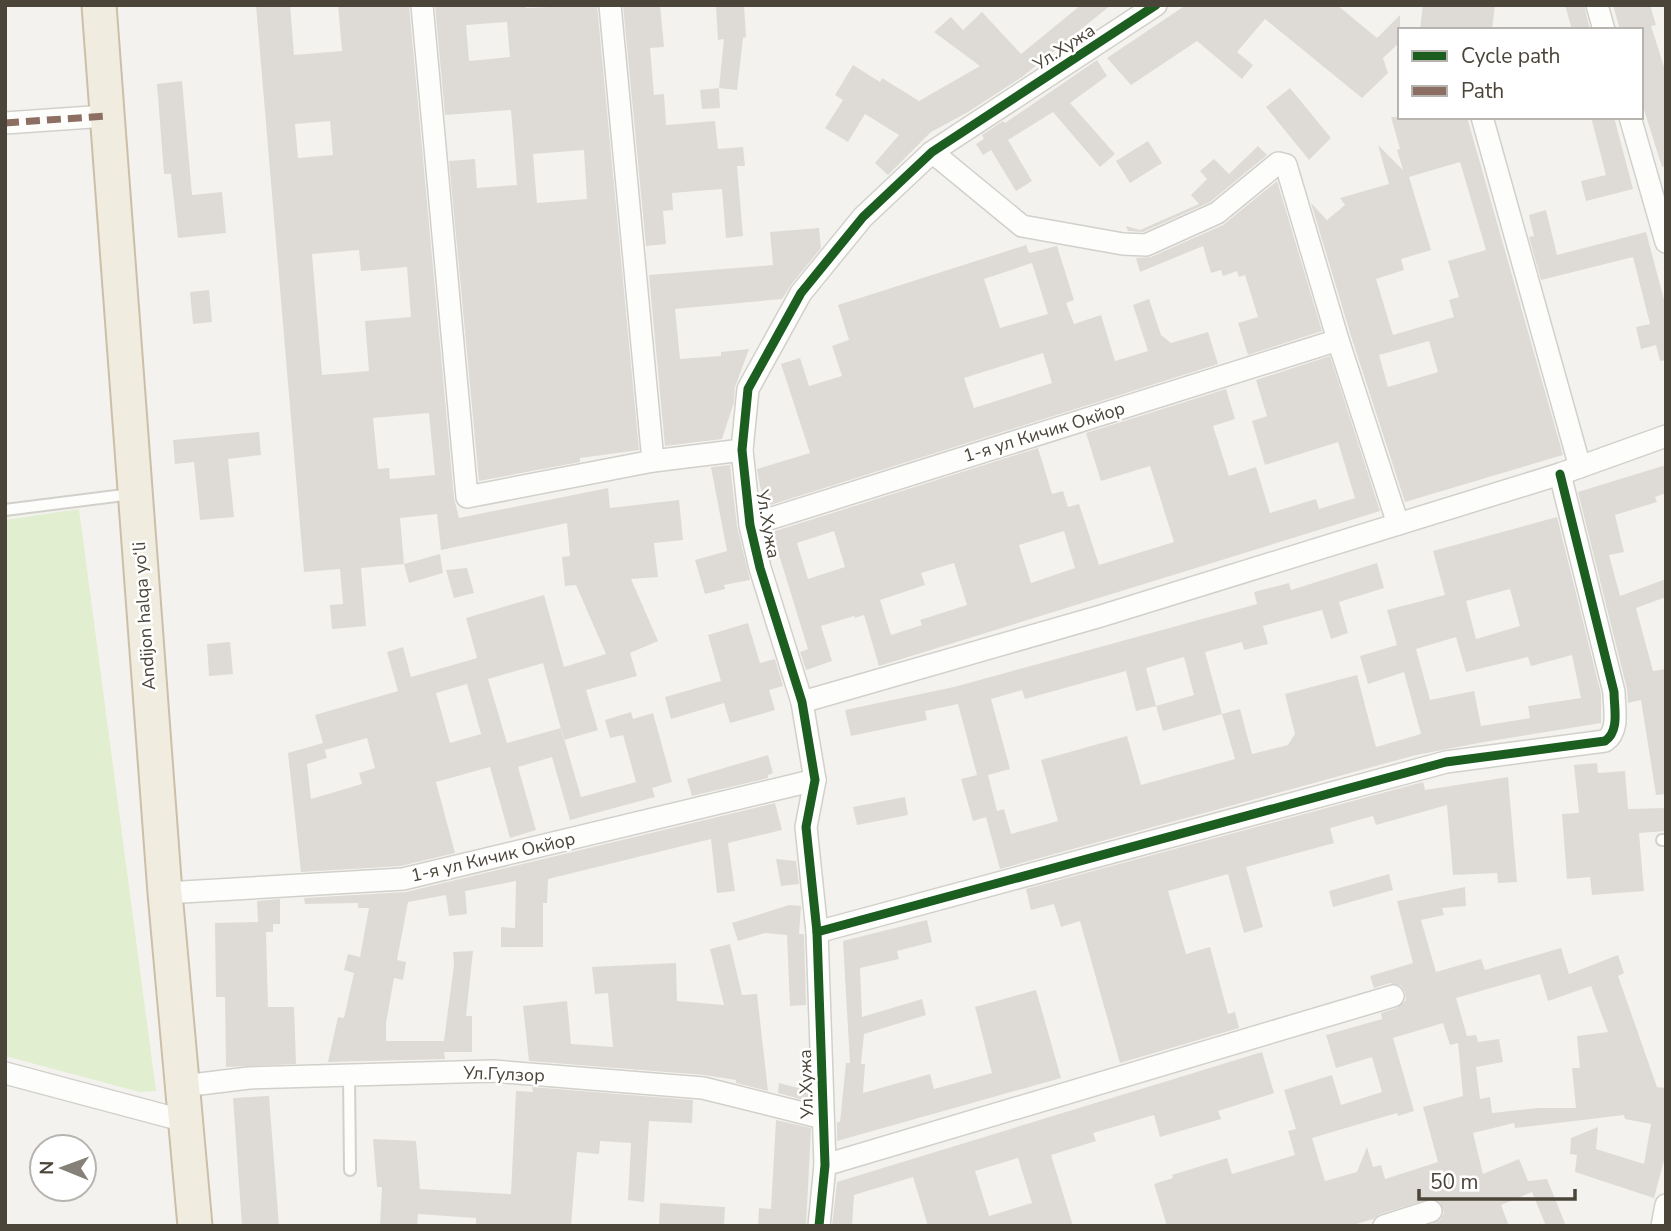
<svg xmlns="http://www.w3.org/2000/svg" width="1671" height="1231" font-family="'Nunito Sans',sans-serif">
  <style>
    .green { fill: #e1eecf }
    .building { fill: #dedbd6; fill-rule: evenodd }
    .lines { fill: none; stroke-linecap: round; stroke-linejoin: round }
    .service-casing { stroke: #d2d0cb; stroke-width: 14 }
    .minor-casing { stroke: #d2d0cb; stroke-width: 24 }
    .trunk-casing { stroke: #ccbfa9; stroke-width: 37 }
    .service { stroke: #fdfdfc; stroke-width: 10 }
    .minor { stroke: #fdfdfc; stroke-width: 21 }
    .trunk { stroke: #f0ece0; stroke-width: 33 }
    .quiet { stroke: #8d6e63; stroke-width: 7; stroke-dasharray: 14 7; stroke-linecap: butt }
    .cycleway-casing { stroke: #fff; stroke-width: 13 }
    .cycleway { stroke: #1b5e20; stroke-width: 9 }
    .labels { text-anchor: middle; stroke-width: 5; stroke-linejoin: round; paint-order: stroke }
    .street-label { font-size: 18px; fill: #4b4439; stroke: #fff }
  </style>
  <rect width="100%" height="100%" fill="#f4f2ee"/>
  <polygon class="green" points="79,509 156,1091 140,1092 5,1056 5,520"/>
  <g class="building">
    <path d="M256,5H290L294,55L342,51L338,5H409L454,498L459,518L608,488L610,508L679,500L683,540L654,543L658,577L631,579L658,641L630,653L637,676L586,690L598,730L564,740L543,663L488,679L507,743L561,728L581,797L636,782L623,735L610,738L605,720L631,712L633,719L653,713L672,782L652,788L655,797L570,820L552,757L518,767L536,830L510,838L490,767L436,782L455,853L401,866L301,872L288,753L323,743L327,758L307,764L311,799L362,784L359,773L375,768L367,738L325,750L315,715L398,691L387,652L403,647L411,677L477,658L466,618L544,595L564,667L606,654L576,585L565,586L562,557L570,556L567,523L441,550L437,514L400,518L404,564L440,554L443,573L409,583L404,564L361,568L366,626L332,629L330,605L343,604L340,569L304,572ZM330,121L333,155L298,158L295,124ZM359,250L361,271L407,267L411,317L365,321L369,371L322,375L312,254ZM429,413L435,475L390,479L389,468L378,469L373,418ZM467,684L481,734L450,743L436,693Z"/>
    <path d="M435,5H526V8L597,5L639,450L580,458V462L479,481L449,161L475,159L477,188L517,185L511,110L445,115ZM507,22L510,57L469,61L466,25ZM584,150L587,199L537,203L533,154Z"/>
    <polygon points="623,5 660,5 664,47 650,48 654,95 664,94 666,125 715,121 718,149 743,147 745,166 737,166 743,236 726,238 722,189 672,193 673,210 663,211 666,244 646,246"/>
    <polygon points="716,5 744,5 746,37 743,38 737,90 719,88 724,39 718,40"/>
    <polygon points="1081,5 1111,5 1022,77 968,112 931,132 888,175 875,163 899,135 865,114 848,142 825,128 843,100 835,95 853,65 880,82 882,78 919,101 980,66 934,32 951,17 963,30 982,12 1021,54"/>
    <polygon points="1186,5 1337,5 1377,38 1400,15 1400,42 1383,58 1388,73 1362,98 1265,19 1237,52 1253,65 1242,79 1197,41 1131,85 1107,58"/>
    <polygon points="1423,5 1495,5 1492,30 1420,30"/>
    <polygon points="1565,5 1584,5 1590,30 1572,30"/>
    <polygon points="1613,5 1650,5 1656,25 1651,26 1666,73 1666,166 1662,167 1641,100 1641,30 1620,30"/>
    <polygon points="1097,60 1107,76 1070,103 1115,154 1100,167 1053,112 1008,140 1032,181 1016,191 991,150 983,155 976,144 984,139 982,135 1003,121 1005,123"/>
    <polygon points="182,81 192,195 222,192 226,233 178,238 171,174 164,174 157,84"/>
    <polygon points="719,88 720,108 702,109 700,90"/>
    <polygon points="1290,88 1331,138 1309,160 1266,107"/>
    <path d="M1391,117H1467L1563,455L1405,502L1351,336L1311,203L1327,220L1345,205L1340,198L1389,184L1378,145L1403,170L1397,150L1400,149ZM1460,162L1486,250L1448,261L1459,297L1449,300L1454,317L1393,335L1376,279L1404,270L1401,259L1431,250L1409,177ZM1429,341L1438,372L1388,387L1379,355Z"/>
    <polygon points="1591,117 1614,117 1633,189 1586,201 1581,181 1606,175"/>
    <polygon points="1148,141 1162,163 1130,183 1116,161"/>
    <polygon points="1258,146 1267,155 1210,202 1143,232 1128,231 1126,226 1140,230 1199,204 1191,195 1207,179 1200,171 1214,159 1229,174"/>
    <polygon points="1277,181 1322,331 1248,355 1238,323 1258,317 1245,275 1239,277 1237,271 1223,276 1221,270 1211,273 1203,246 1140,272 1136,258 1151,257 1223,225"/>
    <polygon points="1546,210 1557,255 1646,232 1666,307 1666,360 1660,361 1656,345 1641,349 1636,327 1650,324 1633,257 1541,280 1529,237 1534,236 1529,215"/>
    <polygon points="819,228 821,248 791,285 782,299 675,309 680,359 721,356 721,352 749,349 735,387 734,402 722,439 665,446 649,275 773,265 770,232"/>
    <path d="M1026,245L1029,253L1057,246L1074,300L1066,303L1074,324L1101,315L1115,361L1148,351L1133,305L1149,299L1161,335L1171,343L1208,332L1218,364L764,507L757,469L810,453L781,364L800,358L809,386L842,376L832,346L849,340L838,305ZM1032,263L1048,314L1000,328L984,279ZM1043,353L1052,383L974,408L964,378Z"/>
    <polygon points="209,290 212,322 193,324 190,292"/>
    <path d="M1330,356L1380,511L879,666L864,615L855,618L854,616L821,626L832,661L806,670L800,652L808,649L772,532L1038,448L1052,494L1063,491L1068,507L1079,504L1099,565L1174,542L1150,466L1101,481L1086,433L1226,389L1235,419L1213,426L1229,476L1256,467L1270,513L1316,499L1319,509L1355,498L1338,442L1265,465L1252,421L1267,416L1256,380ZM834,531L845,567L808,579L797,543ZM1064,531L1075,568L1031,583L1019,545ZM954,563L967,605L920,620L922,625L891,635L880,600L925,585L921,573Z"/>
    <polygon points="259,432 261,455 228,459 234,517 200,520 194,462 175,464 173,440"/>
    <polygon points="730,465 737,526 750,580 724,585 725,589 705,594 695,560 727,551 711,467"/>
    <polygon points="1666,465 1666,493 1655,497 1657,502 1615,515 1624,552 1609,555 1620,596 1666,579 1666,597 1636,608 1653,671 1666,669 1666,794 1656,795 1641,700 1628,703 1627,689 1578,492"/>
    <path d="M1557,517L1601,694V723L1484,742L1416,755L1000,869L986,817L973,821L961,779L977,775L958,704L925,711L927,720L851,736L845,710L954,687L1257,604L1254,592L1289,583L1291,590L1377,563L1384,588L1339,602L1348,633L1331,639L1322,610L1263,626L1268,644L1244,650L1242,642L1205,652L1222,714L1240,709L1252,754L1288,745L1295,734L1285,694L1357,675L1376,747L1421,734L1404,672L1368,684L1360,656L1397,645L1387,610L1445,595L1433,551ZM1510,589L1520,626L1476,639L1466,601ZM1456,637L1466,672L1528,657L1531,666L1572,655L1581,698L1528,706L1530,718L1481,726L1474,691L1430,700L1416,649ZM1184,657L1194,695L1156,706L1146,668ZM1126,671L1136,711L1156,706L1163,731L1222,714L1235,759L1141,785L1127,736L1041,760L1058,821L1011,834L1004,809L997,811L988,775L1010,769L991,699L1022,690L1025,699Z"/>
    <polygon points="467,568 474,593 454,598 446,570"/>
    <polygon points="748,623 760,663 775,659 783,686 769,690 775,710 730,723 724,703 671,719 665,697 721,681 708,635"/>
    <polygon points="230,642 233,674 209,676 207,644"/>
    <polygon points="768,755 773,773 768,775 768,778 692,796 687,779"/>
    <polygon points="1597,763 1598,773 1625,771 1628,809 1666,808 1666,831 1639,833 1644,891 1592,895 1590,877 1567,879 1562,814 1579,813 1574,765"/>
    <polygon points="1508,777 1517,882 1498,883 1497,873 1453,875 1447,805 1376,825 1373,816 1330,828 1334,843 1246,867 1263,927 1244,933 1228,874 1168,891 1186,954 1210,947 1228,1014 1235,1012 1239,1028 1120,1063 1080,921 1061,927 1054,904 1031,910 1026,889 1423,782 1425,790"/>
    <polygon points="905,797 908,815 857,825 853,807"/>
    <polygon points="775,803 782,830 728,843 735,891 717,893 711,839 548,879 547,903 543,903 543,947 501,947 501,927 515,928 516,881 465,891 467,914 449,916 446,895 408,902 397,960 406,962 403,980 394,978 386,1023 386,1041 444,1041 454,965 453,952 473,951 466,1016 472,1016 472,1052 444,1052 445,1059 328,1062 338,1017 344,1018 354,973 344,970 348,954 360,957 369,908 358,908 358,903 305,904 304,898 406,892"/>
    <polygon points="776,859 796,861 799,884 781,886"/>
    <polygon points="1389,874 1393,890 1333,907 1329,891"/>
    <path d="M1465,887L1466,906L1442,908L1444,915L1421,920L1436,972L1481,959L1485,970L1561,948L1569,974L1618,955L1624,973L1618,976L1657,1087L1666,1088V1153L1654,1198L1575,1172L1577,1155L1570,1154L1571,1138L1598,1127L1596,1149L1644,1164L1651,1124L1625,1119L1624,1115L1515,1128L1514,1123L1473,1133L1483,1174L1519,1159L1528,1181L1547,1179L1566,1226H1546L1532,1192L1501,1205L1509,1226H1428L1440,1220L1444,1213L1440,1202L1433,1198L1380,1214L1373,1219L1350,1226H1167L1154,1184L1173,1178L1172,1175L1227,1158L1232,1174L1295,1155L1288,1131L1296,1129L1284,1090L1332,1075L1341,1105L1382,1092L1372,1057L1336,1068L1326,1035L1382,1019L1381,1013L1397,1008L1406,1000L1405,992L1401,986L1390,983L1374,988L1370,976L1413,963L1397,901ZM1540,974L1548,1001L1591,986L1608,1032L1577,1036L1580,1068H1572L1576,1108H1538L1492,1113L1490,1097L1480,1099L1476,1067L1503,1062L1499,1039L1478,1042L1476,1035L1467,1036L1456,998ZM1443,1023L1450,1045L1458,1043L1463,1096L1423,1107L1438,1162L1385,1179L1381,1165L1373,1167L1367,1147L1357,1172L1325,1181L1312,1138L1397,1113L1398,1116L1414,1111L1393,1038Z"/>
    <polygon points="280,899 280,924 273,924 273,932 266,932 268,1007 294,1007 296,1064 226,1067 225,997 216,997 215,923 258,922 257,901"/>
    <polygon points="789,905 801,906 799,934 804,934 806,1005 790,1006 787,935 765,933 738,941 732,923"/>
    <polygon points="927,920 932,942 897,951 899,959 860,968 862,1017 922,999 926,1015 864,1034 861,1064 865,1064 863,1093 930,1074 934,1089 992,1073 975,1007 1036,990 1061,1078 837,1141 837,1122 840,1122 846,1063 850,1063 843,941"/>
    <polygon points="730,944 742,995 757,994 768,1091 736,1083 736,1080 704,1075 529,1061 523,1006 567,1001 571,1044 613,1047 608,993 595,994 592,967 676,963 677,1001 724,1005 710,949"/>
    <path d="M1262,1052L1274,1093L1218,1111L1221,1119L1160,1137L1154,1115L1093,1133L1096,1141L1051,1155L1073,1226H928L913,1177L854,1195L852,1226H832L837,1182ZM1018,1158L1032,1203L989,1216L975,1171Z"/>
    <polygon points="779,1083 809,1091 807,1101 778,1093"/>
    <polygon points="532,1087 693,1100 692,1123 649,1121 644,1202 628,1200 631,1143 600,1141 599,1154 577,1152 571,1226 476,1226 476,1218 418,1214 417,1226 380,1226 382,1187 377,1187 373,1139 416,1141 420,1189 511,1194 516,1091 533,1092"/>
    <polygon points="269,1096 279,1226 242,1226 233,1098"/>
    <polygon points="776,1120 811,1128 806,1226 758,1226 759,1208 771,1209"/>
    <polygon points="660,1203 725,1207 724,1226 659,1226"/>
  </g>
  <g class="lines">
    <g class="service-casing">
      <g id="service">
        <polyline points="5,510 132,494"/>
        <polyline points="1662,840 1666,840"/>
        <polyline points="349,1075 350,1170"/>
      </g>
    </g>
    <g class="minor-casing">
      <g id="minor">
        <polyline points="422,5 467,497 653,461 742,450"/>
        <polyline points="610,5 653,461"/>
        <polyline points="1597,5 1604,30"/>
        <polyline points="1482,117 1580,467"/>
        <polyline points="1630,117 1666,242"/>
        <polyline points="5,123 106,116"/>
        <polyline points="932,152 1022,226 1123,244 1146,245 1217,213 1278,163 1286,165 1338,340 1398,524"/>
        <polyline points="750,525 1338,340"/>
        <polyline points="802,702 1101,616 1560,474 1666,436"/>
        <polyline points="165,893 403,879 815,780"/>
        <path d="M817,932L1446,762L1605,741C1620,731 1614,708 1614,692L1560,474"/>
        <polyline points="5,1073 185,1121"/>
        <polyline points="183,1086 249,1078 493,1071 703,1088 823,1118"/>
        <polyline points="825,1165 1393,996"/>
        <polyline points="819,1226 825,1165 817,932 806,827 815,780 802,702 760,568 750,525 742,450 748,389 801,293 863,217 932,152 1156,5"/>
        <polyline points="1384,1226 1431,1211"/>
        <polyline points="1662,1226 1666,1205"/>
      </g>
    </g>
    <g class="trunk-casing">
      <polyline id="trunk" points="99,5 165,893 195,1226"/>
    </g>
    <use href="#service" class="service"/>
    <use href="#minor" class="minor"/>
    <use href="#trunk" class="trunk"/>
    <polyline class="quiet" points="5,123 106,116"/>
    <g class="cycleway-casing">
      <g id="cycleway">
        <path d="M817,932L1446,762L1605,741C1620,731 1614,708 1614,692L1560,474"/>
        <polyline points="819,1226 825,1165 817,932 806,827 815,780 802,702 760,568 750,525 742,450 748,389 801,293 863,217 932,152 1156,5"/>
      </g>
    </g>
    <use href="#cycleway" class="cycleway"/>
  </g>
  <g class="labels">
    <g class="street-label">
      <text transform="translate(1064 47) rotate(-33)" y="6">Ул.Хужа</text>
      <text transform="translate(1044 432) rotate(-17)" y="6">1-я ул Кичик Окйор</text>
      <text transform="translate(768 524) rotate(80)" y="6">Ул.Хужа</text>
      <text transform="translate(144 616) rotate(-94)" y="6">Andijon halqa yo‘li</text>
      <text transform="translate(493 857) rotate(-13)" y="6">1-я ул Кичик Окйор</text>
      <text transform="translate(504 1074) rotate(2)" y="6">Ул.Гулзор</text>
      <text transform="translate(806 1084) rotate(-92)" y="6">Ул.Хужа</text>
    </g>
  </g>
  <rect width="1671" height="1231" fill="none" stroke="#4b4439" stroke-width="14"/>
  <rect x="1398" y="28" width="245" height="91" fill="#ffffff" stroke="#b7b4b0" stroke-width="2"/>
  <rect x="1412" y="51" width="35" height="10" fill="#1b5e20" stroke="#b7b4b0" stroke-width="2"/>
  <text x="1461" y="63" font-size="21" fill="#4b4439">Cycle path</text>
  <rect x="1412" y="86" width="35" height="10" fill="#8d6e63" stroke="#b7b4b0" stroke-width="2"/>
  <text x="1461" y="98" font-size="21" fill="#4b4439">Path</text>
  <g transform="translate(63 1168) rotate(271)"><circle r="33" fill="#ffffff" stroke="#b7b4b0" stroke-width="2"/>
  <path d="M0-5L12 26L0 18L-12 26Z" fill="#868178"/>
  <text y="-10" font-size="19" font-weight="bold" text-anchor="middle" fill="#4b4439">N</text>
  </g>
  <path d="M1419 1189v10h156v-10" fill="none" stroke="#4b4439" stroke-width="3.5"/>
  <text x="1430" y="1189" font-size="21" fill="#4b4439" stroke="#ffffff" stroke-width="5" paint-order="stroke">50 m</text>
</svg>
